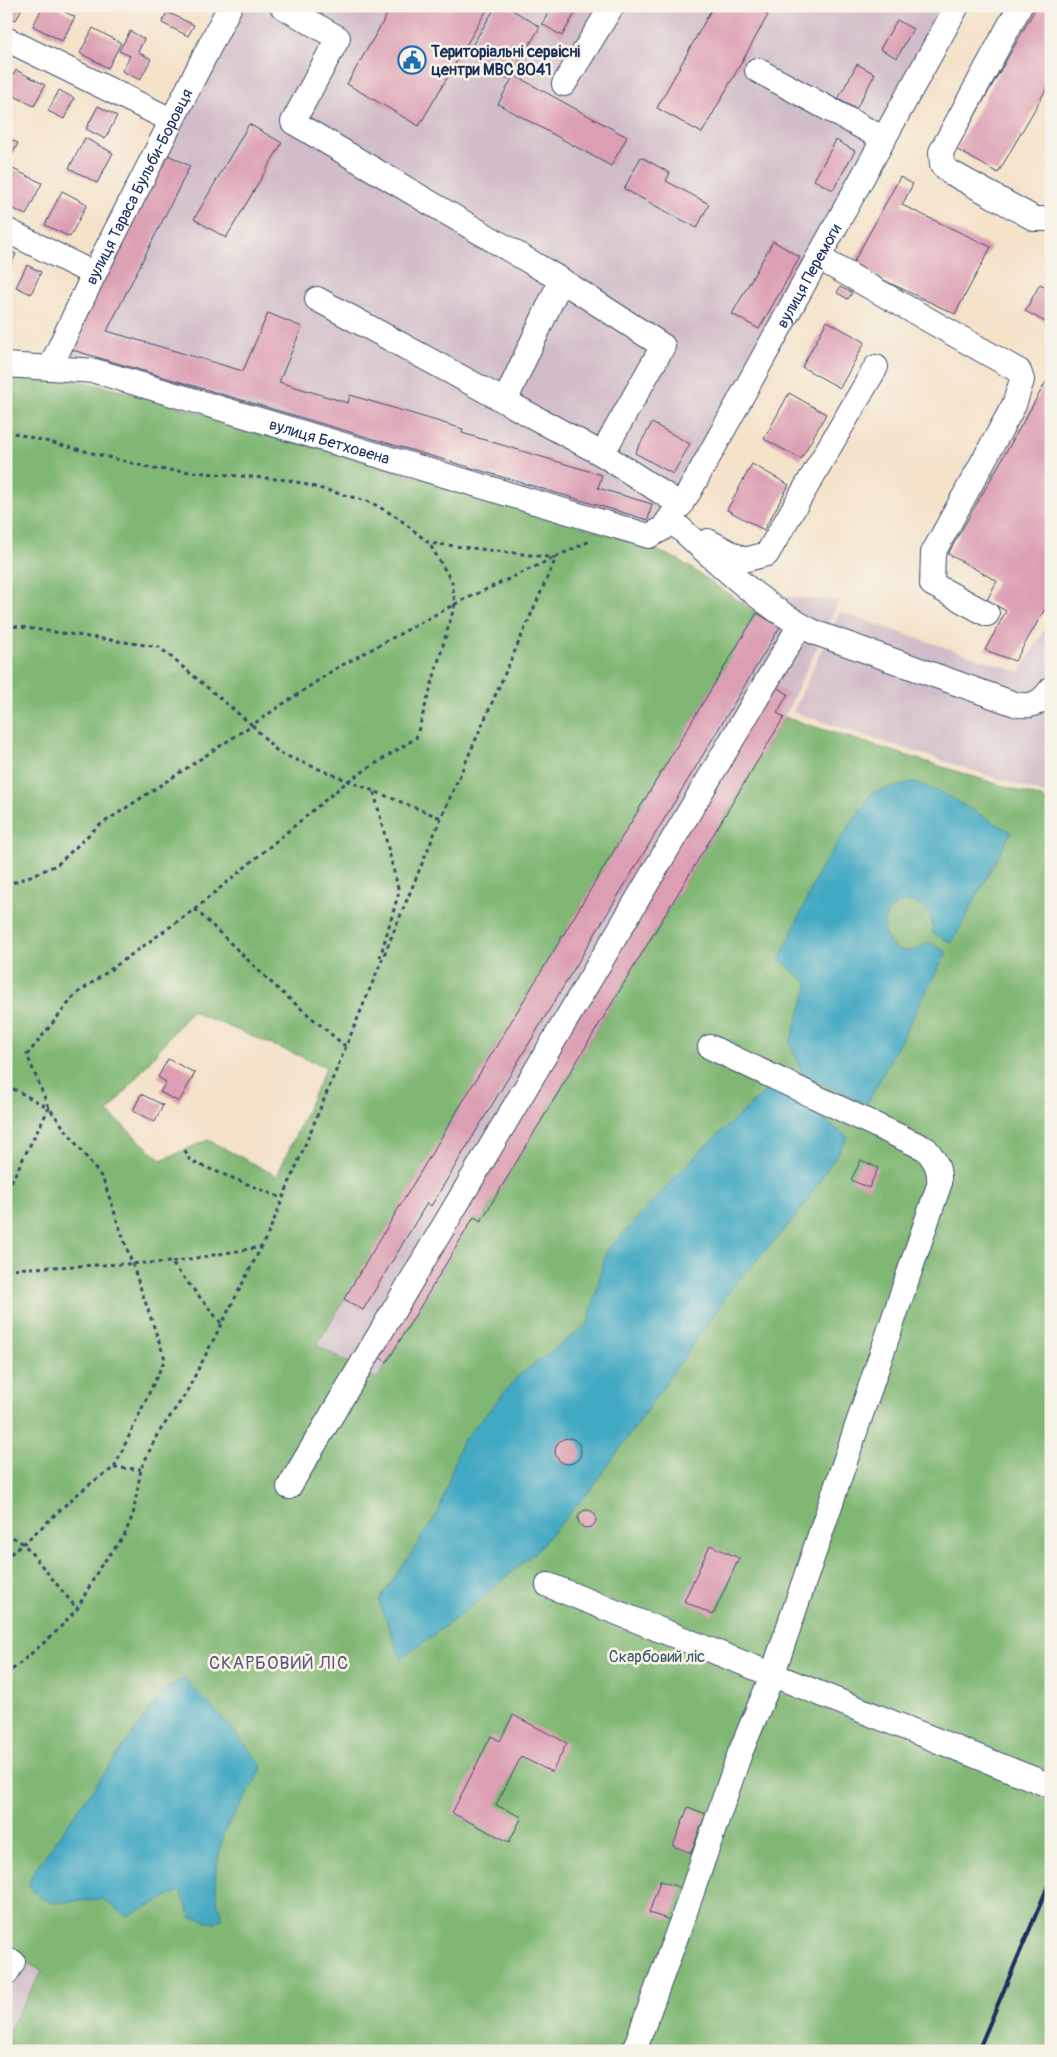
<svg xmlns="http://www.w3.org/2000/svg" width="1057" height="2057" font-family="Pangolin,sans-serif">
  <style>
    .industrial { fill: #d1bdc9 }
    .forest { fill: #80b774; stroke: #4e7369; fill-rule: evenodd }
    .water { fill: #43a9c3; stroke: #2f6c90; fill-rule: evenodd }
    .building { fill: #dc9eb2 }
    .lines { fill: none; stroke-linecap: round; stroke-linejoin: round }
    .minor-casing { stroke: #3c4a6e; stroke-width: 26 }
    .path { stroke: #3c4a6e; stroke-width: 3; stroke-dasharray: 4 4; stroke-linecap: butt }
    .minor { stroke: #fff; stroke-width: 24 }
    .rail { stroke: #1b2f5e; stroke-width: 4 }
    .labels { text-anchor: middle; stroke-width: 5; stroke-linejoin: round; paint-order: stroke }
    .poi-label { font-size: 16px; font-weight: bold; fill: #1b2f5e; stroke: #f7f3e8; text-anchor: start }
    .street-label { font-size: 16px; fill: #1b2f5e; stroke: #f7f3e8 }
    .park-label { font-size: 16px; fill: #3c5968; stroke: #f7f3e8 }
    .neighbourhood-label { font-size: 18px; letter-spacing: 1px; fill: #5f567b; stroke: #f7f3e8 }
  </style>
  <rect width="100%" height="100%" fill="#f7f3e8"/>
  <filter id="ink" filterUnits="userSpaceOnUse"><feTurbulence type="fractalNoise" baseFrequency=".02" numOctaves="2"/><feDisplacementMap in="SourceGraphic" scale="10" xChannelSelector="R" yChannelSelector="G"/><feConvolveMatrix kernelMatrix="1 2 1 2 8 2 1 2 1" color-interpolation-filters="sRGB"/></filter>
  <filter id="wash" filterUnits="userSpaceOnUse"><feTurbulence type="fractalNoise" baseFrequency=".0096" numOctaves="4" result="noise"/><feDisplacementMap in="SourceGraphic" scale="20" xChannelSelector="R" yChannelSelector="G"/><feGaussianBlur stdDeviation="1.12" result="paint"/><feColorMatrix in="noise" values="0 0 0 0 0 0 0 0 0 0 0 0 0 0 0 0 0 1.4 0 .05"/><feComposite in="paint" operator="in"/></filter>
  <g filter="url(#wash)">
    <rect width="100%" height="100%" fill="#f4e2c9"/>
    <g class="industrial">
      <polygon points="230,6 957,6 662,529 50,368"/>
      <polygon points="768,595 839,601 784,717 481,1221 474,1217 377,1379 317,1346"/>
      <polygon points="839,612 1020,672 1051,618 1051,796 793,712"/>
      <polygon points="6,1952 42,1971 6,2035"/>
    </g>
    <path class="forest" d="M6,373L71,378L154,399L644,545L679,560L757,613L317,1345L377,1379L474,1217L481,1221L784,717L1051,801V2051H6V2035L42,1971L6,1952ZM191,1011L326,1067L277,1176L208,1140L161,1160L108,1112Z"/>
    <g class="water">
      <path d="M912,782L942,793L1011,832L952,943L933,933C933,922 931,912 921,906C915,902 909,901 902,903C865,913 890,974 928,942L947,952L867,1104L803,1075L790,1043L809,984L780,960L820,869L872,793Z"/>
      <path d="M772,1085L848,1137L799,1213L735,1284L593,1487L534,1553L480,1600L401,1659L379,1601L438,1513L461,1443L520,1374L588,1324L606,1252L695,1156ZM570,1438L578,1443L580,1453L576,1461L567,1464L559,1460L555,1451L559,1441Z"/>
      <polygon points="184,1678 235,1732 261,1764 261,1771 223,1834 215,1877 217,1902 222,1913 222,1919 215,1923 199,1918 192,1918 180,1891 127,1916 102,1899 53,1903 38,1896 29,1886 32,1874 164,1690"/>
    </g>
    <g id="blocks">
      <g class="building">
        <polygon points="6,6 23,6 16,20 6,16"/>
        <polygon points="43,6 54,6 75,17 62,41 33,26"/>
        <polygon points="392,6 489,6 419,126 347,84"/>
        <polygon points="496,6 506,6 540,27 509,79 467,54"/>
        <polygon points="552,6 579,6 562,36 542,24"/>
        <polygon points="705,6 752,6 768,15 702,133 657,108 711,10"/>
        <polygon points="1037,6 1051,6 1051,81 998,173 956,149"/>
        <polygon points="167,12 194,25 188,36 162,23"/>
        <polygon points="897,20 913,29 897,58 880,49"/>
        <polygon points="93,28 121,43 108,68 80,53"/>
        <polygon points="130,31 144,39 138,52 151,59 140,80 122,71 130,56 119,51"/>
        <polygon points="857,64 875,74 856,109 838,99"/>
        <polygon points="16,70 45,85 34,106 6,92 6,88"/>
        <polygon points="514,75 627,137 611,166 498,104"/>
        <polygon points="59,90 74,98 64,119 48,111"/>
        <polygon points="98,106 117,116 105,139 86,129"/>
        <polygon points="249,124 282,143 226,238 194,219"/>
        <polygon points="6,137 18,143 9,161 6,160"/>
        <polygon points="85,138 113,153 97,183 69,168"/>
        <polygon points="836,140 855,151 833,190 814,180"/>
        <polygon points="166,154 190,166 107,331 243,371 268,313 302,327 279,382 348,403 350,395 463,429 462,433 602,475 598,488 652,504 648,520 69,349"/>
        <polygon points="641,157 670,173 666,181 709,204 697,228 624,189"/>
        <polygon points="13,169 42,183 26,215 6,205 6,183"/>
        <polygon points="900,177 913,184 902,205 991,247 955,314 852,265"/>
        <polygon points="62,191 87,204 70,237 45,225"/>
        <polygon points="773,241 800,257 759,329 732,314"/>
        <polygon points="6,250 16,254 6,275"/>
        <polygon points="27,265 41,272 31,294 16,287"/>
        <polygon points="1040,284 1051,290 1051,325 1025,311"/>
        <polygon points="840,287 852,293 848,299 837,293"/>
        <polygon points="827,321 865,342 840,388 802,367"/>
        <polygon points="1051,373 1051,612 1045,609 1015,661 985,650 1006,611 987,600 997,581 948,554"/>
        <polygon points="789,393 826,414 801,459 764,439"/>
        <polygon points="652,423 690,444 673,474 635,453"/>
        <polygon points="752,464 789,485 764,530 727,510"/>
        <polygon points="757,613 780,627 431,1206 427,1203 363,1310 344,1299"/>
        <polygon points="773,685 788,694 777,713 784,717 481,1221 474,1217 387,1362 372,1353"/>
        <polygon points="168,1059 195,1073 179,1102 160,1092 166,1082 158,1077"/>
        <polygon points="141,1094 163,1105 155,1122 133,1111"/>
        <polygon points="861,1160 878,1168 869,1188 851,1180"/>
        <circle cx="568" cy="1451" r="13"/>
        <circle cx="587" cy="1519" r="9"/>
        <polygon points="710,1545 739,1558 713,1615 684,1601"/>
        <polygon points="513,1715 567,1743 552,1772 521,1757 496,1805 522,1817 509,1842 452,1813 491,1736 500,1741"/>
        <polygon points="688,1807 706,1814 691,1853 673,1846"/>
        <polygon points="660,1881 682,1888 671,1920 649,1913"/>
      </g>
    </g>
  </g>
  <g filter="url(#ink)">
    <use href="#blocks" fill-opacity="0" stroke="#3c4a6e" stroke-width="1"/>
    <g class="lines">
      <g class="minor-casing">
        <g id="minor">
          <polyline points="282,6 338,38 293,122 561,280 663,346 602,454"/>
          <polyline points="1020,6 941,152 942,165 950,172 1035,219 1051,219"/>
          <polyline points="6,39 171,120"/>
          <polyline points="757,70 884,139"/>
          <polyline points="564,84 612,6"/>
          <polyline points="6,230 94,274"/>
          <polyline points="819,258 1019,371 1022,380 1014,405 933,553 932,584 987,614"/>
          <polyline points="317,299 602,454 681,505"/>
          <path id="s1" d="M6,365L95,371L649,536L662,529L689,492L957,6"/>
          <path id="s2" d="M50,368L94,274L230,6"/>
          <polyline points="505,401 561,280"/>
          <path d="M670,519C716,560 760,606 816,633L1015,704C1031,708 1041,703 1051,689"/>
          <polyline points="708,541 744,560 767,554 876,367"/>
          <polyline points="289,1487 800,625"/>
          <polyline points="548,1585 1051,1786"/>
          <polyline points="6,1974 13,1962"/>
          <path d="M634,2051L684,1915L740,1753L772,1676L939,1185C940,1169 936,1161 926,1149L710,1047"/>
        </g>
      </g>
      <g class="path">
        <path d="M6,431L155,469L289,480L370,502L397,517L429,543L452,582L455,604L416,738L348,781L195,909L75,995L27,1055L49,1108L103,1179L165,1359L114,1468C73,1491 44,1530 6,1557"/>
        <polyline points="6,625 159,647 252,725 335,669 455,604 592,540"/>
        <polyline points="374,792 399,892 380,957"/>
        <polyline points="6,878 15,882"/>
        <polyline points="6,886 57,865 97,827 252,725 279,753 441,818"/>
        <polyline points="195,909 278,989 345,1046"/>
        <polyline points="6,1085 49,1108 6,1192"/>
        <polyline points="185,1150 190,1161 282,1198"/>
        <polyline points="172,1262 261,1247"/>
        <polyline points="6,1269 171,1262 221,1323"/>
        <polyline points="114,1468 141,1469"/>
        <polyline points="6,1533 24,1544 77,1609"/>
        <polyline points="6,1675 53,1635 77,1609 100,1567 124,1536 133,1515 141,1469 157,1435 185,1395 268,1234 441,818 556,558 429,543"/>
      </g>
      <use href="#minor" class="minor"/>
      <polyline class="rail" points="978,2051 1051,1879"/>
    </g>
  </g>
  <defs>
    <g id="civic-ring" transform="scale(1.4375)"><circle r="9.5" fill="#f7f3e8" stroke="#1f6fb2" stroke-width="1.5"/><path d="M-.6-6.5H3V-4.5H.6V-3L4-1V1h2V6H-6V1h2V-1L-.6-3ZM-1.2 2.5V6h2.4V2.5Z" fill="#1f6fb2"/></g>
  </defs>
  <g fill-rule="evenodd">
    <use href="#civic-ring" x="412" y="60"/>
  </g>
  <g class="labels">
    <g class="poi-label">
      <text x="431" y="57">Територіальні сервісні<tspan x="431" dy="18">центри МВС 8041</tspan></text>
    </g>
    <g class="street-label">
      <text dy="6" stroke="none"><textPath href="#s2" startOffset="202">вулиця Тараса Бульби-Боровця</textPath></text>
      <text dy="6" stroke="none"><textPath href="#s1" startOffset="975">вулиця Перемоги</textPath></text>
      <text dy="6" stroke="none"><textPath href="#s1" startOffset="334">вулиця Бетховена</textPath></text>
    </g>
    <g class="park-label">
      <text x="657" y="1662">Скарбовий ліс</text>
    </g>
    <g class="neighbourhood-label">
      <text x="279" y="1669">СКАРБОВИЙ ЛІС</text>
    </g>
  </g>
  <rect width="1057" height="2057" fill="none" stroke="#f7f3e8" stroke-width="25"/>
</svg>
